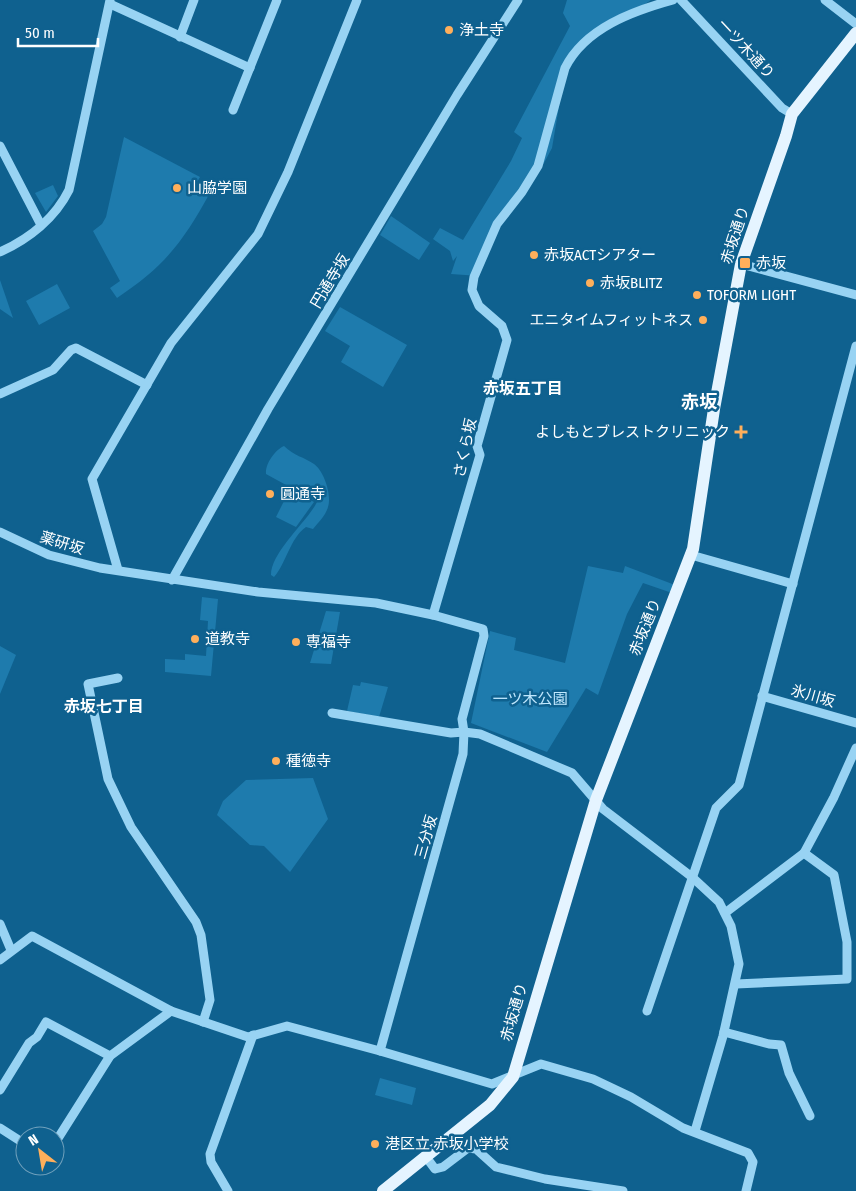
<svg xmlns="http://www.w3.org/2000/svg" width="856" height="1191" font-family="'Fira Sans Condensed','Noto Sans JP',sans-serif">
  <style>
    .green { fill: #1e7bad }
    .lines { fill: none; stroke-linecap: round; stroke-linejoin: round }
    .minor { stroke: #98d3f3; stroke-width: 9 }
    .major { stroke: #e5f4ff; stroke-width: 12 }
    .poi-dot { fill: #ffaf5b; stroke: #0f618f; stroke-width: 2 }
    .labels { text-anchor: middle; stroke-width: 5; stroke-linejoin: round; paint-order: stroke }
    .poi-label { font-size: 15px; fill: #fff; stroke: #0f618f; text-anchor: start }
    .street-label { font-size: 15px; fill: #fff; stroke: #0f618f }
    .park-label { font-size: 15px; fill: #c0e8fe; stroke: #0f618f }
    .neighbourhood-label { font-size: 16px; font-weight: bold; fill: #fff; stroke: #0f618f }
    .quarter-label { font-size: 18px; font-weight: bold; fill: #fff; stroke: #0f618f }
  </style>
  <rect width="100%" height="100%" fill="#0f618f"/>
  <g class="green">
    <polygon points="567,0 651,0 585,45 564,77 552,148 544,163 501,223 479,276 451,274 457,256 453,261 450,251 433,239 440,228 463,240 511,161 522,138 514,132 570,26 563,13"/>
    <path d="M124,137L200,177L196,184L211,191C183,242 165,266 117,298L110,288L120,281L93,231L102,224L106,217Z"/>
    <polygon points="53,185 58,196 46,212 35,193"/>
    <polygon points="391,216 430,243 419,260 380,235"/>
    <polygon points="0,280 13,318 0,309"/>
    <polygon points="57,284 70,308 39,325 26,301"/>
    <polygon points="340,307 407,345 383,387 341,362 350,346 325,331"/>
    <path d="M284,446C294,456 304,457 314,464C324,471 332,495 328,507C326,515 318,523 313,529L306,527C290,538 286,564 274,577L271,575C271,552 307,522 317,502L266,474C265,464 275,450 284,446Z"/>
    <polygon points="290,489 314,502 296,527 276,517"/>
    <polygon points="588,566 623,573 625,566 675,585 672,593 643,583 627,614 598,695 586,688 547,752 471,723 490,631 516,638 514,650 565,663"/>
    <polygon points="202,597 218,599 211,676 165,672 165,659 185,660 185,654 206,656 208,621 200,620"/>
    <polygon points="326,611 340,612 331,664 310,663"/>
    <polygon points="0,646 16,655 0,694"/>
    <polygon points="361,682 388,687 379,717 347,711 353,685 360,686"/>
    <polygon points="313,778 328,819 290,872 264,846 250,845 217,815 223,801 246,780"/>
    <polygon points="380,1078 416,1088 412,1105 375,1095"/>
  </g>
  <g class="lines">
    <g class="minor">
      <polyline points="681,0 782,108 792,114"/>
      <polyline points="825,0 856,24"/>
      <polyline points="110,4 250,68"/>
      <polyline points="180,37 194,0"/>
      <polyline points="233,110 277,0"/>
      <polyline points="0,146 41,225"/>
      <path d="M0,252C29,239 55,218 69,190L110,0"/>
      <polyline points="741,264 856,295"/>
      <polyline points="0,394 53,370 71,350 76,348 147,385"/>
      <polyline points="0,532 49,555 100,568 258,592 376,603 433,615 483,629 484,636 462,719 464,732 463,754 380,1051"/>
      <polyline points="691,555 793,584"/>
      <polyline points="118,570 92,479 171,343 258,234 288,172 357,0"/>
      <polyline points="172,580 268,409 457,95 518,0"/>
      <path d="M433,615L480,455L477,446L507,340L502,326L479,306L472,290L474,277L497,224L522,192L538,166L565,68C585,28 633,11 673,0"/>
      <polyline points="118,678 88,684 108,779 131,827 196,922 201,935 210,1000 203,1022"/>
      <polyline points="762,696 856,723"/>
      <polyline points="332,713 451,733 464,732 480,734 572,773 603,809 692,877 719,902 731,926 739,964 723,1036 695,1131"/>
      <polyline points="725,913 804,853 834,797 856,748"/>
      <polyline points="0,924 11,950"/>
      <polyline points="0,960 32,936 171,1011 248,1037 287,1026 380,1051 492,1084 541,1064 593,1079 631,1097 683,1128 748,1153 753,1162 746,1191"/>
      <polyline points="736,984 847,979 847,942 834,875 804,853"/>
      <polyline points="647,1011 716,808 739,785 856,346"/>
      <polyline points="724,1032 769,1044 781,1045 789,1073 810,1116"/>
      <polyline points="0,1090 29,1043 37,1037 46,1022 110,1056"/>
      <polyline points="0,1128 25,1144"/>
      <polyline points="55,1143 110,1056 171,1011"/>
      <polyline points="426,1157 435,1169 443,1167 468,1148 476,1149 496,1167 545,1179 623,1191"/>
      <polyline points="228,1191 211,1162 210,1154 253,1035"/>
    </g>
    <polyline class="major" points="383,1191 490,1105 513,1077 596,800 693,549 714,409 741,264 786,136 792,114 856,33"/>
  </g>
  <g class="poi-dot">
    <circle cx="449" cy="30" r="5"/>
    <circle cx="177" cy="188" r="5"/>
    <circle cx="534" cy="255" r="5"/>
    <rect x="739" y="257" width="12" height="12" rx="2.5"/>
    <circle cx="590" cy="283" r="5"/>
    <circle cx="697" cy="295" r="5"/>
    <circle cx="703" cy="320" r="5"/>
    <path d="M738.5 424.5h5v5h5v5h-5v5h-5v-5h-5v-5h5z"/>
    <circle cx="270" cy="494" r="5"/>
    <circle cx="195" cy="639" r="5"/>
    <circle cx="296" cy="642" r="5"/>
    <circle cx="276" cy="761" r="5"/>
    <circle cx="375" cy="1144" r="5"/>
  </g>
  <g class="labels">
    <g class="poi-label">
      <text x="459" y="35">浄土寺</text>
      <text x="187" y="193">山脇学園</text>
      <text x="544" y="260">赤坂ACTシアター</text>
      <text x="756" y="268">赤坂</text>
      <text x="600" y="288">赤坂BLITZ</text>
      <text x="707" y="300">TOFORM LIGHT</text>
      <text x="693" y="325" text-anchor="end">エニタイムフィットネス</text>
      <text x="730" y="437" text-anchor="end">よしもとブレストクリニック</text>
      <text x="280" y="499">圓通寺</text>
      <text x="205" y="644">道教寺</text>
      <text x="306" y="647">専福寺</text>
      <text x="286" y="766">種徳寺</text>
      <text x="385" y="1149">港区立 赤坂小学校</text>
    </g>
    <g class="street-label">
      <text transform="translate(746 49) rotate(47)" y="5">一ツ木通り</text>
      <text transform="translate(735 235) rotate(-72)" y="5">赤坂通り</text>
      <text transform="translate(330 281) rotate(-59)" y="5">円通寺坂</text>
      <text transform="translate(465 448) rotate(-78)" y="5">さくら坂</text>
      <text transform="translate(62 543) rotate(17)" y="5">薬研坂</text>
      <text transform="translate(645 627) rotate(-68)" y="5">赤坂通り</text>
      <text transform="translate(813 696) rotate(16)" y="5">氷川坂</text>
      <text transform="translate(426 837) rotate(-74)" y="5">三分坂</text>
      <text transform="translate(514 1012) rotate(-74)" y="5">赤坂通り</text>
    </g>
    <g class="park-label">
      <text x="530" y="704">一ツ木公園</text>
    </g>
    <g class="neighbourhood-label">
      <text x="523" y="394">赤坂五丁目</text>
      <text x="104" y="712">赤坂七丁目</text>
    </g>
    <g class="quarter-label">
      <text x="699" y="408">赤坂</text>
    </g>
  </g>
  <g transform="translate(40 1151) rotate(329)"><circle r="24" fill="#0f618f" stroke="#6fa0bc"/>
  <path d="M0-4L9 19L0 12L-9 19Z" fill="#ffaf5b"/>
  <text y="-8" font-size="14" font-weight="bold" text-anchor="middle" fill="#ffffff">N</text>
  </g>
  <path d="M18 38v8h80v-8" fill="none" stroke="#ffffff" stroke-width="2.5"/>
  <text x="25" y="38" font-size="15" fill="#ffffff" stroke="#0f618f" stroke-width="4" paint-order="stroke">50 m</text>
</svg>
